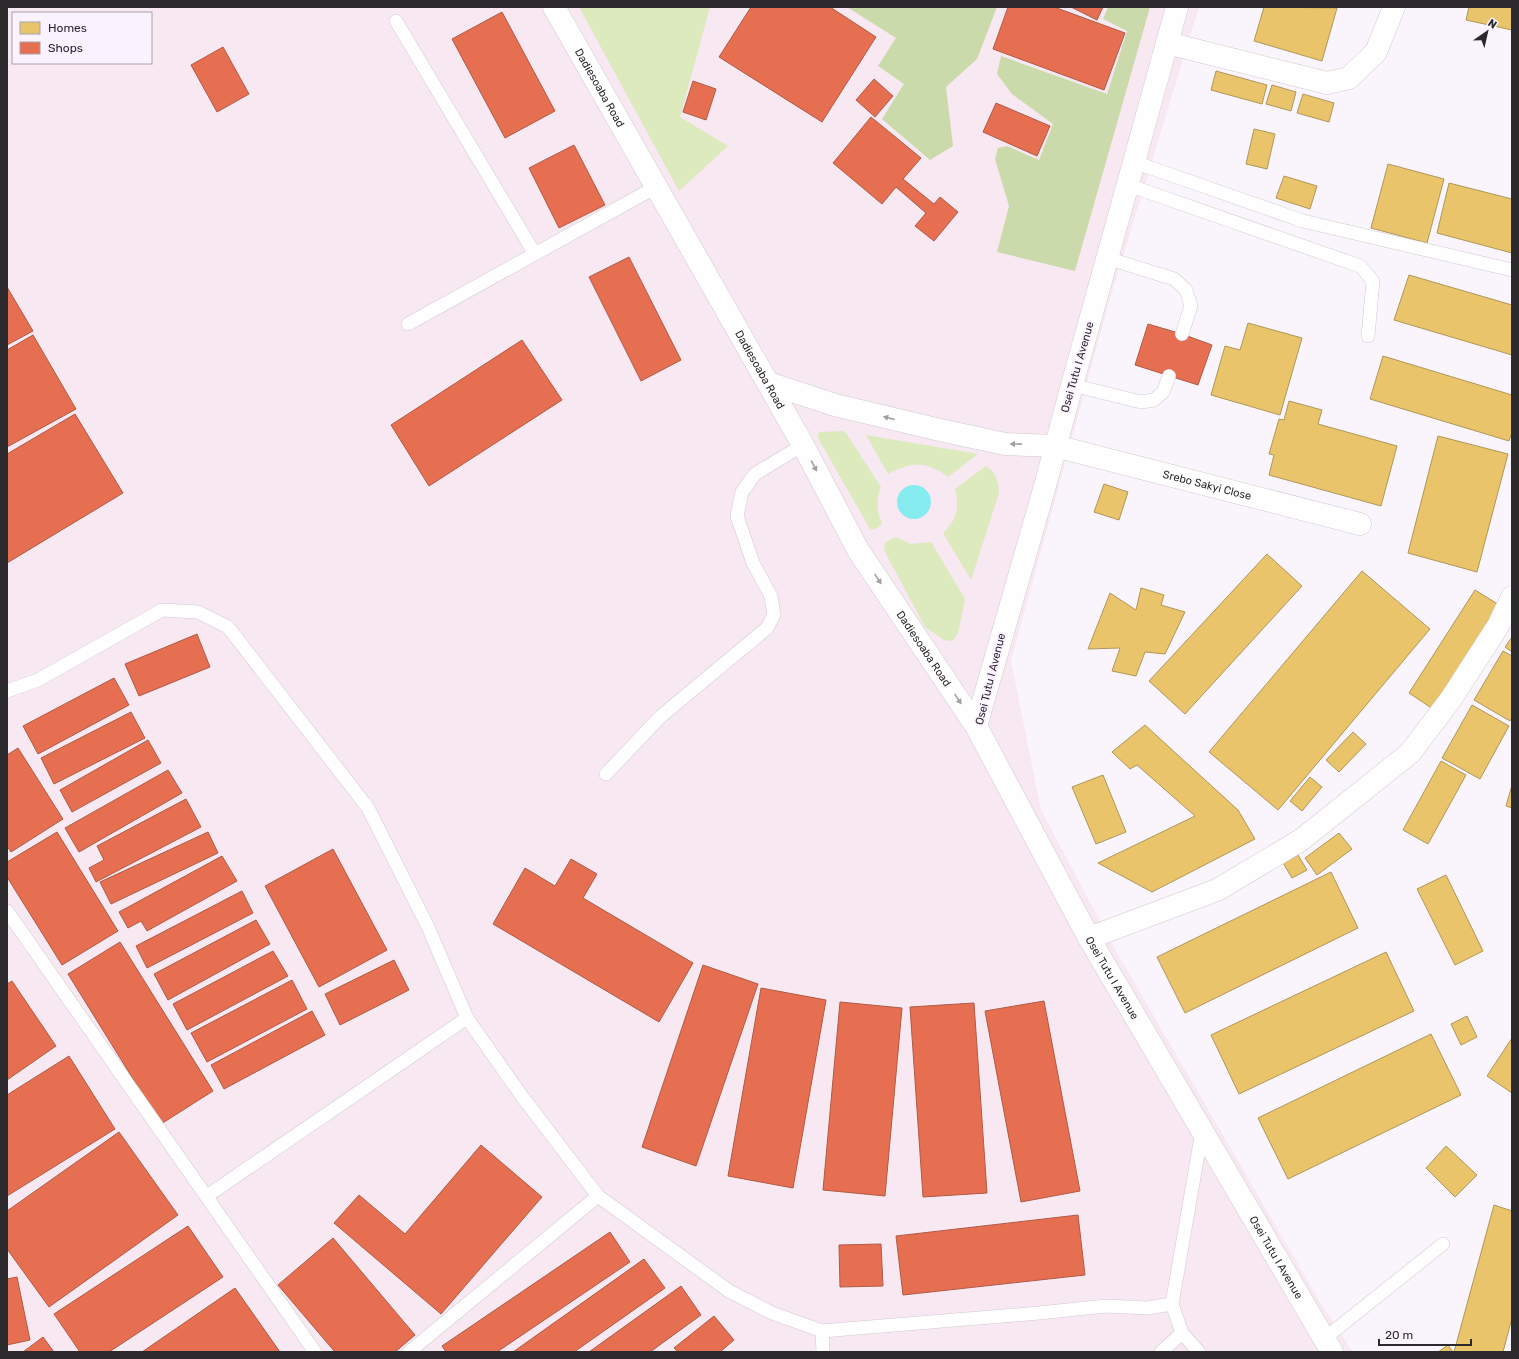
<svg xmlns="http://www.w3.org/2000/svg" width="1519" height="1359" font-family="Rubik,sans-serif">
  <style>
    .commercial { fill: #f8e8f1; fill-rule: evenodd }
    .green { fill: #dceabe }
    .forest { fill: #cbdaaa }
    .water { fill: #86ecef }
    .homes { fill: #e9c46a; stroke: #b09658 }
    .shops { fill: #e76f51; stroke: #af5a46 }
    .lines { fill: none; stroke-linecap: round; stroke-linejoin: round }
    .service-casing { stroke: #cfcbd0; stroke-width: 14 }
    .minor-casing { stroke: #cfcbd0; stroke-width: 23 }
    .tertiary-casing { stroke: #cfcbd0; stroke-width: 23 }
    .service { stroke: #fefeff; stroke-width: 13 }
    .minor { stroke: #fefeff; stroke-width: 22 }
    .tertiary { stroke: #fefeff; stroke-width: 22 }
    .oneway { fill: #a09ea0 }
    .labels { text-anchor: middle; stroke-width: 4; stroke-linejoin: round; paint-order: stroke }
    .street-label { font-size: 11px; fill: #2c292d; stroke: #fbf2ff }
  </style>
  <rect width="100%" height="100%" fill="#faf5fc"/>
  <path class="commercial" d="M7,7H1199L1110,299L1011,661L1041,810L1116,951L1320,1302L1353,1352H7ZM13,13H151V63H13Z"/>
  <g class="green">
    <polygon points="579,7 710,7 680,117 728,146 679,191"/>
    <path d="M842,431L846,433L881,487C876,500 876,510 882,523C880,527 874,530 870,529L818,438V434L820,432Z"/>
    <path d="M866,435L978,454L948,477C925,460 912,462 888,474Z"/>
    <path d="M986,466C995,471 999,483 999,493L971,580L943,533C957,520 960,507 955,489Z"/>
    <polygon points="895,537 911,544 931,542 965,599 958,633 954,639 951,641 944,640 925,627 884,550 885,543"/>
  </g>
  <g class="forest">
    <polygon points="847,7 997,7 977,59 946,87 953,146 930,160 882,119 904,84 878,66 896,38"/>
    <polygon points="1108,7 1150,7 1075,271 997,252 1009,206 995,159 998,148 1007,146 1039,160 1053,124 1012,94 997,74 1001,56 1107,94 1127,31 1103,19"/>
  </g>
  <circle class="water" cx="914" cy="502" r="17"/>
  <g class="homes">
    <polygon points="1264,7 1337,8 1322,61 1254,41"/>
    <polygon points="1469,7 1512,7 1512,30 1466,20"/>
    <polygon points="1216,71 1267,85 1262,104 1211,90"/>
    <polygon points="1272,85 1296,92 1291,111 1266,104"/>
    <polygon points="1303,94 1334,103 1329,122 1297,113"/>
    <polygon points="1254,129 1275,134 1267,169 1246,164"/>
    <polygon points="1388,164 1444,179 1427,243 1371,228"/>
    <polygon points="1284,176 1317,186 1310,209 1276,198"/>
    <polygon points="1449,183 1512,199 1512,253 1437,233"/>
    <polygon points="1409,275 1512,305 1512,355 1394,320"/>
    <polygon points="1248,323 1302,338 1280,415 1211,395 1225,346 1240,350"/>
    <polygon points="1383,356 1512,395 1512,432 1509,441 1370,399"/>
    <polygon points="1289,401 1322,410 1318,424 1397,446 1381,506 1269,475 1274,455 1269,454 1279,419 1284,420"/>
    <polygon points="1438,436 1508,454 1477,572 1408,553"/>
    <polygon points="1104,484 1128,492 1119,520 1094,512"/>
    <polygon points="1267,554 1302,586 1185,714 1149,681"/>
    <polygon points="1362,571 1430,629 1278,810 1209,752"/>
    <polygon points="1141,588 1164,595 1161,605 1185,612 1165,654 1145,652 1136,676 1112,671 1120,648 1088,649 1110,593 1136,610"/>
    <polygon points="1475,590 1504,608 1436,711 1409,693"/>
    <polygon points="1512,637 1512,652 1505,647"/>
    <polygon points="1503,651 1512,656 1512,717 1510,721 1474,700"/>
    <polygon points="1472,705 1509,726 1480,779 1442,758"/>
    <polygon points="1145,725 1238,810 1255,839 1152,892 1098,863 1195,816 1137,765 1130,769 1112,752"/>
    <polygon points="1353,732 1366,744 1339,772 1326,760"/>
    <polygon points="1441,761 1466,775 1428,844 1403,830"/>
    <polygon points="1103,775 1126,832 1096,844 1072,787"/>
    <polygon points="1310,777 1322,787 1302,811 1290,801"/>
    <polygon points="1512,785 1512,808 1506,806"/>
    <polygon points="1339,833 1352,849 1317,875 1305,858"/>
    <polygon points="1298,855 1307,870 1292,878 1283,863"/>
    <polygon points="1331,872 1358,928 1185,1013 1157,957"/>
    <polygon points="1446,875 1483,951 1455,965 1417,889"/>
    <polygon points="1386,952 1414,1011 1239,1094 1211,1035"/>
    <polygon points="1467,1016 1477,1037 1461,1045 1451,1024"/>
    <polygon points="1431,1034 1461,1095 1288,1179 1258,1118"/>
    <polygon points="1512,1038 1512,1093 1487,1076"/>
    <polygon points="1446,1146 1477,1175 1455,1197 1426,1168"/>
    <polygon points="1494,1205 1512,1211 1512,1318 1503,1352 1454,1352"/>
    <polygon points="1448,1345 1453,1352 1438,1352"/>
  </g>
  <g class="shops">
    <polygon points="751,7 830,7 876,37 822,122 719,57"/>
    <polygon points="1008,7 1054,7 1125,33 1104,90 993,49"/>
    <polygon points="1071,7 1103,7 1097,20"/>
    <polygon points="502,12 555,111 505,138 452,39"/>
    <polygon points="223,47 249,94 217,112 191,65"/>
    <polygon points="874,79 893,96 875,117 856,100"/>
    <polygon points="693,81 716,89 706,120 683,112"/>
    <polygon points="996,103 1050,126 1037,156 983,132"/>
    <polygon points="871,117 921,158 903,179 934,204 940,197 958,212 934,241 915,226 926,213 896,187 882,204 833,163"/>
    <polygon points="574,145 605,205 559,228 529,168"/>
    <polygon points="629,257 681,360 641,381 589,277"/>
    <polygon points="7,287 33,331 7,345"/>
    <polygon points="1148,324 1182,334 1212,345 1198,385 1135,365"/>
    <polygon points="33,335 76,409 7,447 7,350"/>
    <polygon points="522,340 562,400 429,486 391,425"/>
    <polygon points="75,414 123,493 7,563 7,454"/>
    <polygon points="197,634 210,667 139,696 125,664"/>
    <polygon points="114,678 129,705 38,754 23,726"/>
    <polygon points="131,712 145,738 54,784 41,758"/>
    <polygon points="148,740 161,763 72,812 60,790"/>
    <polygon points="18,748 63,819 11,852 7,846 7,755"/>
    <polygon points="168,770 182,793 79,852 65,828"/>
    <polygon points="186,799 201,827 96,882 89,868 104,860 97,846"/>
    <polygon points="57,832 118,931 62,965 7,877 7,862"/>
    <polygon points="208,832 218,853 111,904 100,882"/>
    <polygon points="333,849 387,950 319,987 265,886"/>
    <polygon points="222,856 237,881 147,931 141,921 128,928 119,912"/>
    <polygon points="571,859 597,874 583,898 693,963 659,1022 493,924 525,868 555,886"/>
    <polygon points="242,891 253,913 147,968 136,946"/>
    <polygon points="256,920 270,944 168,1000 154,974"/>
    <polygon points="120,942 213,1091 161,1124 68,974"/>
    <polygon points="273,951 288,976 187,1030 173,1004"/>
    <polygon points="394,960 409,990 340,1025 325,994"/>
    <polygon points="703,965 758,984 696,1166 642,1147"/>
    <polygon points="292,980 307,1009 207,1062 191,1033"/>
    <polygon points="12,981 56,1046 7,1080 7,984"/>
    <polygon points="761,988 826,1000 793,1188 728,1176"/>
    <polygon points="1044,1001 1080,1191 1021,1202 985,1011"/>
    <polygon points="840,1002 902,1008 885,1196 823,1190"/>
    <polygon points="974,1003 987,1193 923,1197 910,1007"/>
    <polygon points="312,1011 325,1035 224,1089 211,1065"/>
    <polygon points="69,1056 115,1129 7,1196 7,1095"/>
    <polygon points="119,1132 178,1215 49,1307 7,1249 7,1211"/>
    <polygon points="481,1145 542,1197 441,1314 334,1223 359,1195 405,1234"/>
    <polygon points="1078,1215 1085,1275 903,1295 896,1236"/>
    <polygon points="188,1226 223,1277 109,1352 80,1352 54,1314"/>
    <polygon points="610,1232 630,1262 497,1352 446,1352 442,1346"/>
    <polygon points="333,1238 415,1335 395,1352 335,1352 278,1285"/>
    <polygon points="881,1244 883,1286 840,1287 839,1245"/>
    <polygon points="644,1259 665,1288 574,1352 513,1352"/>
    <polygon points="17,1277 30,1340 7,1345 7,1279"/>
    <polygon points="681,1286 701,1315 650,1352 589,1352"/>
    <polygon points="235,1288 280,1352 142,1352"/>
    <polygon points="714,1316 734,1340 720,1352 678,1352 674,1348"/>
    <polygon points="43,1337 54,1352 23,1352"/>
  </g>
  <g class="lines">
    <g class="service-casing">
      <g id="service">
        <polyline points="396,21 535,254"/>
        <polyline points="1134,162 1303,221 1512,270"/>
        <polyline points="1128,185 1360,266 1373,281 1368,336"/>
        <polyline points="1107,258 1174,279 1186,290 1191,306 1182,334"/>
        <polyline points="408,324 656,187"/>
        <polyline points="1072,385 1141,402 1154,400 1163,392 1169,376"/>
        <polyline points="7,691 38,680 162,610 198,612 228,627 368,808 428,927 467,1018 521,1095 598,1196 729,1291 772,1313 822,1331 1039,1313 1106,1306 1147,1308 1172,1304"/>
        <polyline points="606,774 660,717 767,628 774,615 771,596 753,563 737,516 742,492 755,474 803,445"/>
        <polyline points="7,911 315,1352"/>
        <polyline points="207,1196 467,1018"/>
        <polyline points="822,1331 823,1352"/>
        <polyline points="1324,1339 1443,1244"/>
        <polyline points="409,1352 598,1196"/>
        <polyline points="1161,1352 1182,1333"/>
        <polyline points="1199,1352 1182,1333 1172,1304 1202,1131"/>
      </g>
    </g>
    <g class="minor-casing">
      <g id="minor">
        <path id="s1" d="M554,7L803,445L858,550L976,726"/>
        <polyline points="1167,43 1327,83 1349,78 1376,52 1394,7"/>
        <path id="s2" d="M768,383L835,405L940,430L1005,444L1055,446L1360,524"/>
        <polyline points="1089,938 1217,890 1301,840 1410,753 1451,699 1498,626 1512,597"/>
      </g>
    </g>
    <g class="tertiary-casing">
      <g id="tertiary">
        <path id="s3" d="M1177,7L1072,385L1045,486L976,726L1089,938L1332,1352"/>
      </g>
    </g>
    <use href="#service" class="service"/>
    <use href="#minor" class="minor"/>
    <use href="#tertiary" class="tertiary"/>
  </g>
  <defs><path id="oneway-solid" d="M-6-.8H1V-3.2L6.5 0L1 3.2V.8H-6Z"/></defs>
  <g class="oneway">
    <use href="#oneway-solid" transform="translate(889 418) rotate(-166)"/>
    <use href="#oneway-solid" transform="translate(1016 444) rotate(-179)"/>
    <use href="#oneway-solid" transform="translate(814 466) rotate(62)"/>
    <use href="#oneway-solid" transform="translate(878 579) rotate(56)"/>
    <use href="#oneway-solid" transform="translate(958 699) rotate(56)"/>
  </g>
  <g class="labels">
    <g class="street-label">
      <text dy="4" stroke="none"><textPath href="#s1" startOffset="93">Dadiesoaba Road</textPath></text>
      <text transform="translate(1077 367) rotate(-74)" y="4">Osei Tutu I Avenue</text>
      <text dy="4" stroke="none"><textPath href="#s1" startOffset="417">Dadiesoaba Road</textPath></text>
      <text dy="4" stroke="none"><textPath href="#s2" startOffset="452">Srebo Sakyi Close</textPath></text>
      <text dy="4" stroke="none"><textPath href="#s1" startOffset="741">Dadiesoaba Road</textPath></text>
      <text transform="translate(990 679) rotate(-76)" y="4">Osei Tutu I Avenue</text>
      <text dy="4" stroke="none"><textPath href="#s3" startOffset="1033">Osei Tutu I Avenue</textPath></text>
      <text dy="4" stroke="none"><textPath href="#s3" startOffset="1357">Osei Tutu I Avenue</textPath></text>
    </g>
  </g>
  <rect width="1519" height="1359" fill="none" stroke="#2c292d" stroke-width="16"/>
  <rect x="12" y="12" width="140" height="52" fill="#fbf2ff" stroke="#a8a2ab"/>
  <rect x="20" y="22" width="20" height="12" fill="#e9c46a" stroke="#a8a2ab"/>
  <text x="48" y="32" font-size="12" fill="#2c292d">Homes</text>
  <rect x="20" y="42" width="20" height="12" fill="#e76f51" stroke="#a8a2ab"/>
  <text x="48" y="52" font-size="12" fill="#2c292d">Shops</text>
  <g transform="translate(1487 32) rotate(34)" stroke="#fbf2ff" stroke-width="3" paint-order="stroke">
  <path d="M0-3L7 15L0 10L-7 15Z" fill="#2c292d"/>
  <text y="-6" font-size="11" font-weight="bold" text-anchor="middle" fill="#2c292d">N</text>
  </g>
  <path d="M1379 1339v6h92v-6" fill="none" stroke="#2c292d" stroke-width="2"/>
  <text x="1385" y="1339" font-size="12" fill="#2c292d" stroke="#fbf2ff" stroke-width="3" paint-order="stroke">20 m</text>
</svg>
